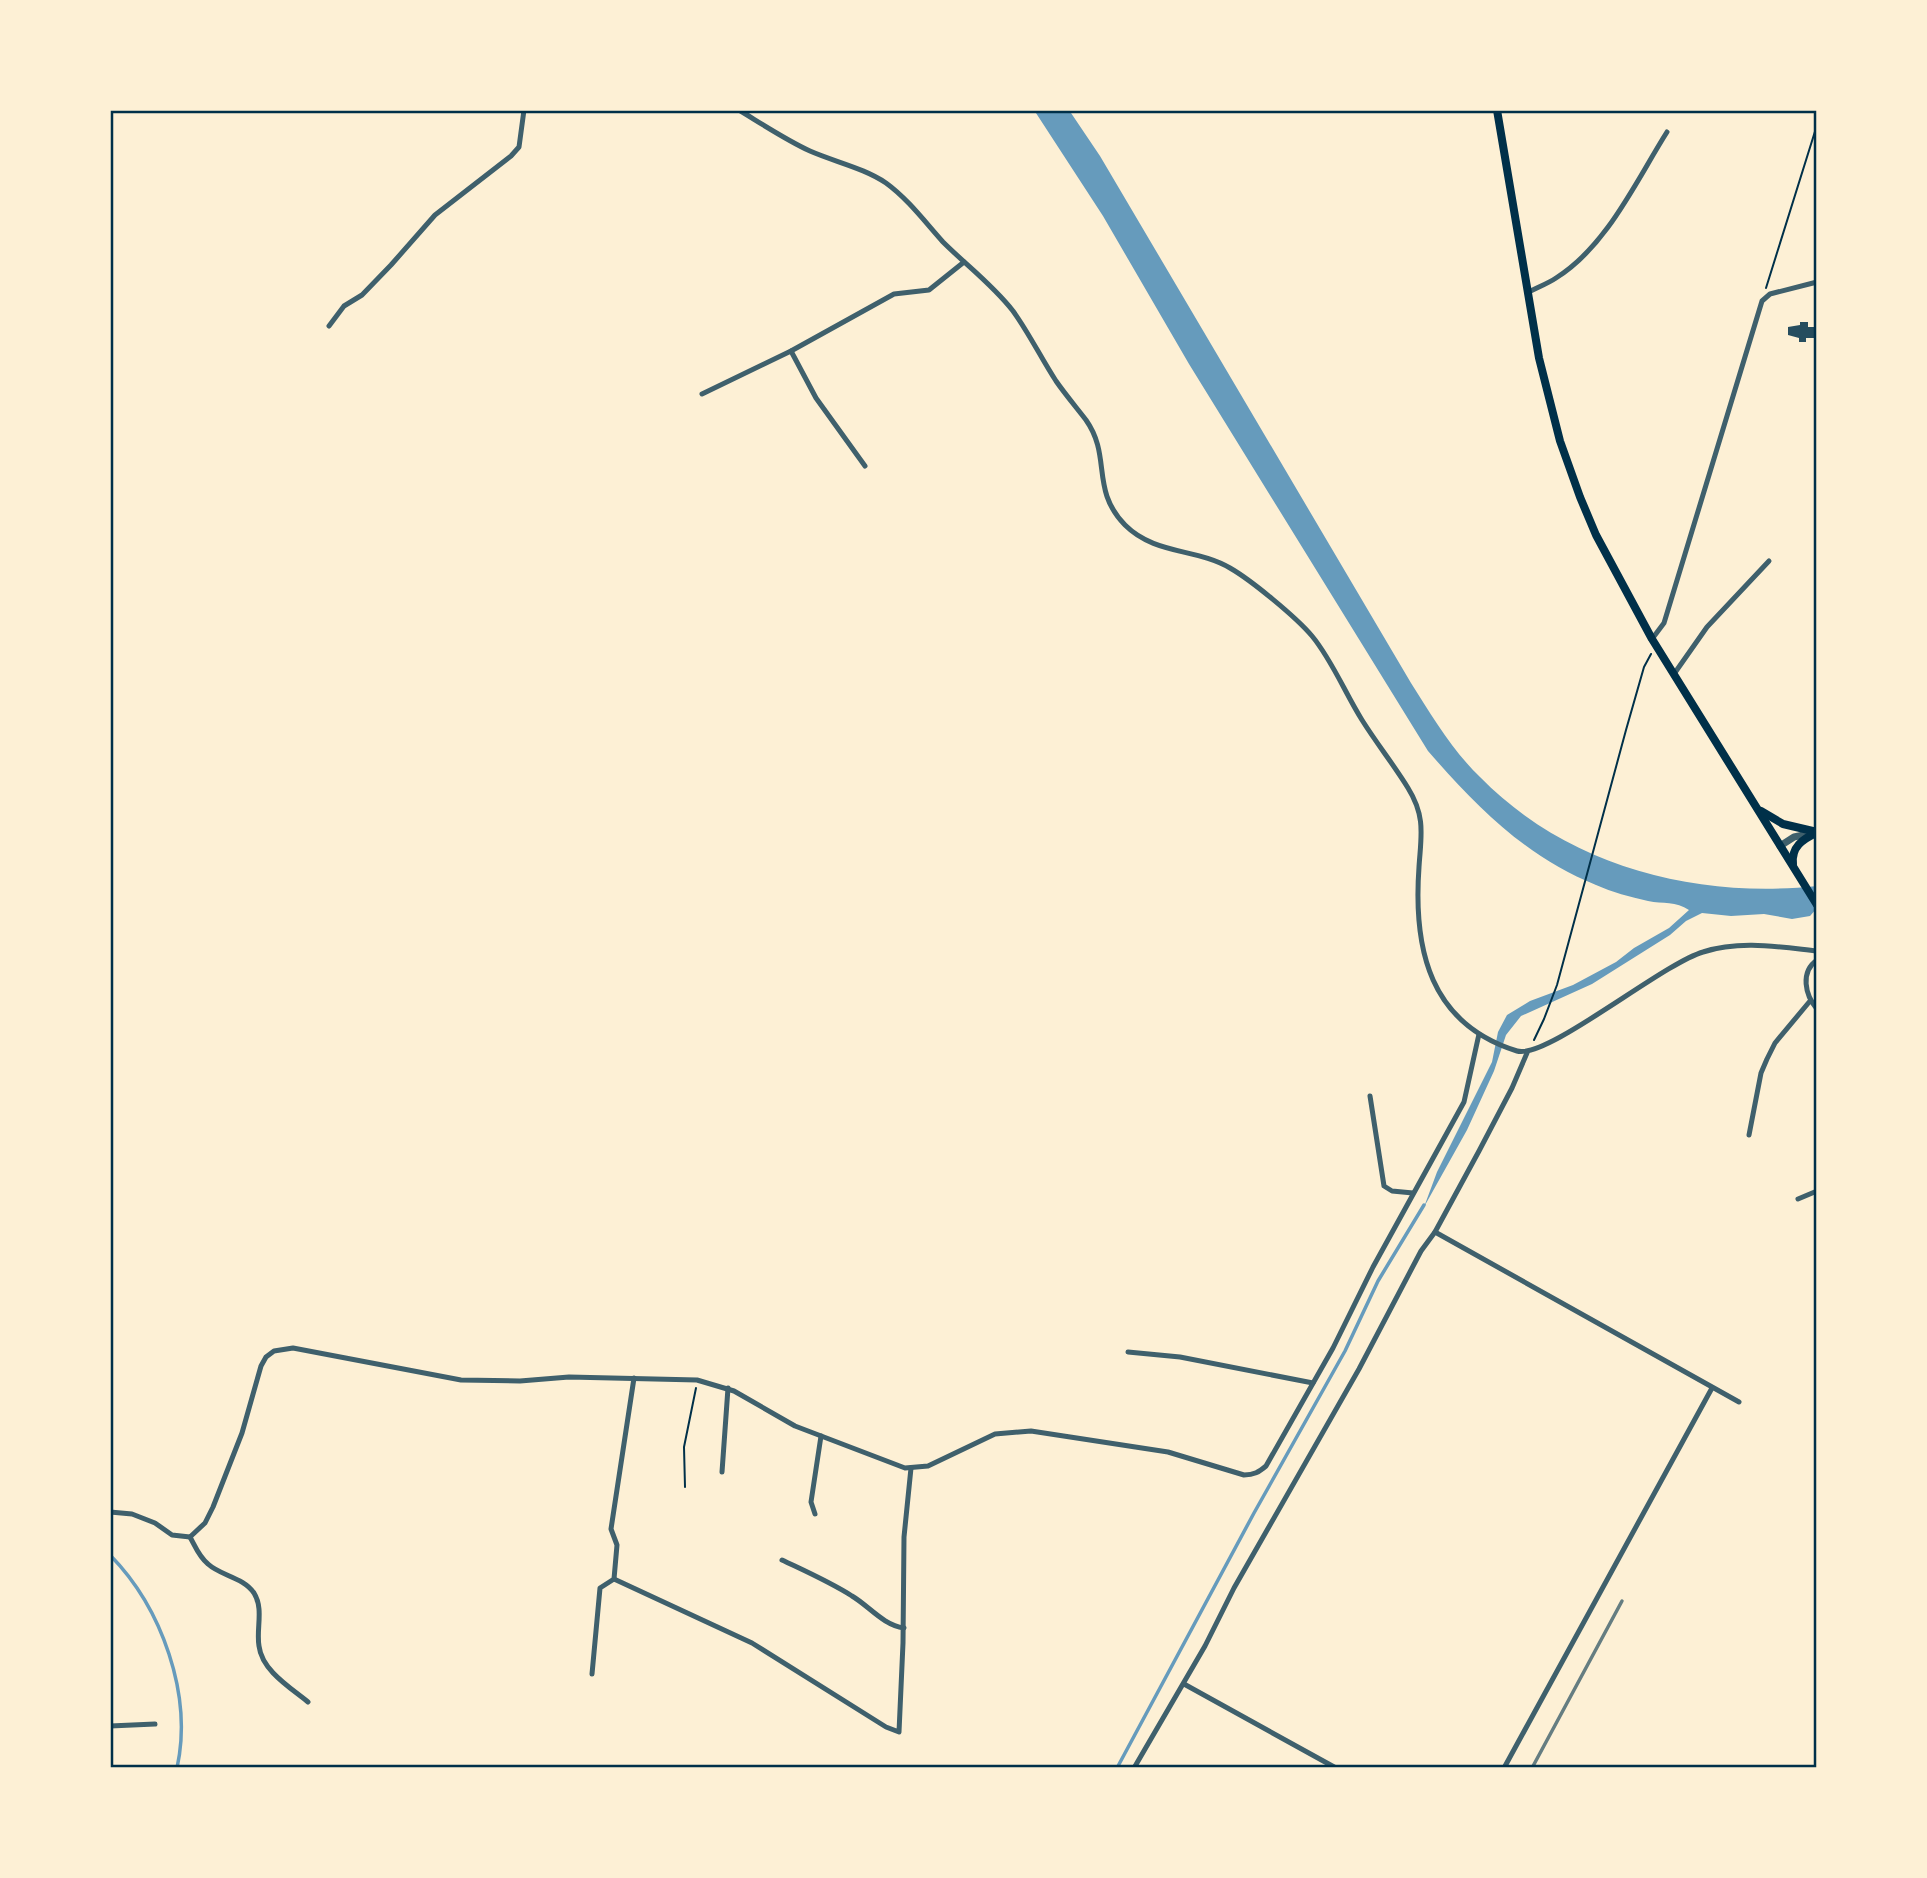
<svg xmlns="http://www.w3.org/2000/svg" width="1927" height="1878" font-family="'Nunito Sans',sans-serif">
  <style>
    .water { fill: #669bbc }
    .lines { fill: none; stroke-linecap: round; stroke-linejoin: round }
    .stream { stroke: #669bbc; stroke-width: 3.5 }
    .building { fill: #264d5e }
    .path { stroke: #003049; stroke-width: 2 }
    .minor { stroke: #3f606c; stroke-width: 5 }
    .tertiary { stroke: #3f606c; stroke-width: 7 }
    .secondary { stroke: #003049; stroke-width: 8 }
    .rail { stroke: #657d81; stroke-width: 3.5 }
    .neatline { fill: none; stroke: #003049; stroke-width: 2.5 }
  </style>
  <rect width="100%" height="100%" fill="#fdf0d5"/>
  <path class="water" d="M1034,110H1069L1100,156L1411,683C1432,716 1452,750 1480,777C1567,866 1695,899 1817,886V908L1810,916L1792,919L1764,914L1731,916L1702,913L1686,921L1670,935L1592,984L1521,1016L1506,1035L1494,1071L1467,1130L1424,1207L1437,1172L1492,1062L1498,1032L1507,1015L1530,1001L1573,985L1616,962L1634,948L1669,928L1689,910C1676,901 1663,904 1648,901C1630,897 1612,892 1596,885C1527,858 1476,806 1428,751L1189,364L1103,216Z"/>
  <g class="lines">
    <g class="stream">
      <path d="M110,1555C162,1608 193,1695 177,1768"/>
      <polyline points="1117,1768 1254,1513 1345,1351 1378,1281 1424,1205"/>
    </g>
  </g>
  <polygon class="building" points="1800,322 1808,322 1808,327 1817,327 1817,338 1806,338 1806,342 1799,342 1799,338 1788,335 1788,327 1800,325"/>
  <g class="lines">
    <g class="path">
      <polyline points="1766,288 1817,125"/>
      <polyline points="1534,1040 1544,1019 1557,985 1626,730 1644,667 1651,654"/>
      <polyline points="685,1487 684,1447 696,1388"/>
    </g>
    <g class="minor">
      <path d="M739,110C762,124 786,140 810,151C835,162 864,168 886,183C908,199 925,222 943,242C966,265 993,285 1013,311C1029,333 1041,358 1056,381C1065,394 1076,407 1086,420C1112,457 1090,489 1125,525C1155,555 1196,548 1230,568C1251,580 1296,617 1312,636C1332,660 1345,693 1362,720C1377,744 1394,765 1408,788C1426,817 1421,836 1419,867C1413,950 1430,1024 1517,1051C1546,1060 1662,964 1703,952C1740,940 1779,947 1817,951"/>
      <path d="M1527,293C1536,288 1547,284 1556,278C1607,246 1636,181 1667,132"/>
      <polyline points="329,326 344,306 362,295 391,265 435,215 511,156 519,147 524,110"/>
      <polyline points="791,351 816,398 865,466"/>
      <polyline points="702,394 791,351 894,294 929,290 964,262"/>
      <polyline points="1652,639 1664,623 1762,301 1770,294 1817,282"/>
      <polyline points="1674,674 1707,627 1769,561"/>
      <path d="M1817,960C1800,972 1805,995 1817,1009"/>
      <polyline points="1370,1096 1384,1186 1392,1191 1413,1193"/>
      <polyline points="1749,1135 1761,1073 1767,1059 1775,1043 1810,1001"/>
      <polyline points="1798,1199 1817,1191"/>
      <polyline points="1435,1232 1739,1402"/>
      <polyline points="1128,1352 1180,1357 1313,1383"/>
      <polyline points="722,1472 728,1388"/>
      <path d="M110,1512L132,1514L155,1523L172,1535L190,1537L205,1523L213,1507L242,1433L261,1366L266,1357L274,1351L293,1348L461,1380L520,1381L569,1377L697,1380L734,1391L795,1426L905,1468L928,1466L995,1434L1031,1431L1168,1452L1244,1475C1254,1475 1259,1472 1266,1466L1333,1348L1373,1267L1464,1102L1479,1034"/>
      <polyline points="815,1514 811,1502 821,1436"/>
      <path d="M190,1537C195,1546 199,1557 208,1564C221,1576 243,1577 254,1593C264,1609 256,1629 259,1646C262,1671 291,1688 308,1702"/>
      <path d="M782,1560C805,1571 830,1582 852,1596C869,1606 883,1625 904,1628"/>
      <polyline points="614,1579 752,1643 886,1727 899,1732 903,1643 904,1537 911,1468"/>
      <polyline points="592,1674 600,1588 614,1579 617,1545 611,1529 634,1378"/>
      <polyline points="1184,1684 1336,1768"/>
      <polyline points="110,1726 155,1724"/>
      <polyline points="1134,1768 1205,1646 1234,1588 1359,1369 1421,1251 1435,1232 1479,1151 1512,1088 1527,1053"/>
      <polyline points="1504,1768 1712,1388"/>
    </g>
    <polyline class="tertiary" points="1780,846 1794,837 1813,833"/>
    <g class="secondary">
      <polyline points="1497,110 1539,358 1560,441 1580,497 1596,535 1652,639 1817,905"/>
      <polyline points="1761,811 1783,824 1817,832"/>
      <path d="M1793,864C1791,847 1803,839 1816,833"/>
    </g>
    <polyline class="rail" points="1532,1768 1622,1601"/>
  </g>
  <rect width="1927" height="1878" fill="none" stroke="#fdf0d5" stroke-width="224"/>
  <rect x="112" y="112" width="1703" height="1654" class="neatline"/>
</svg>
